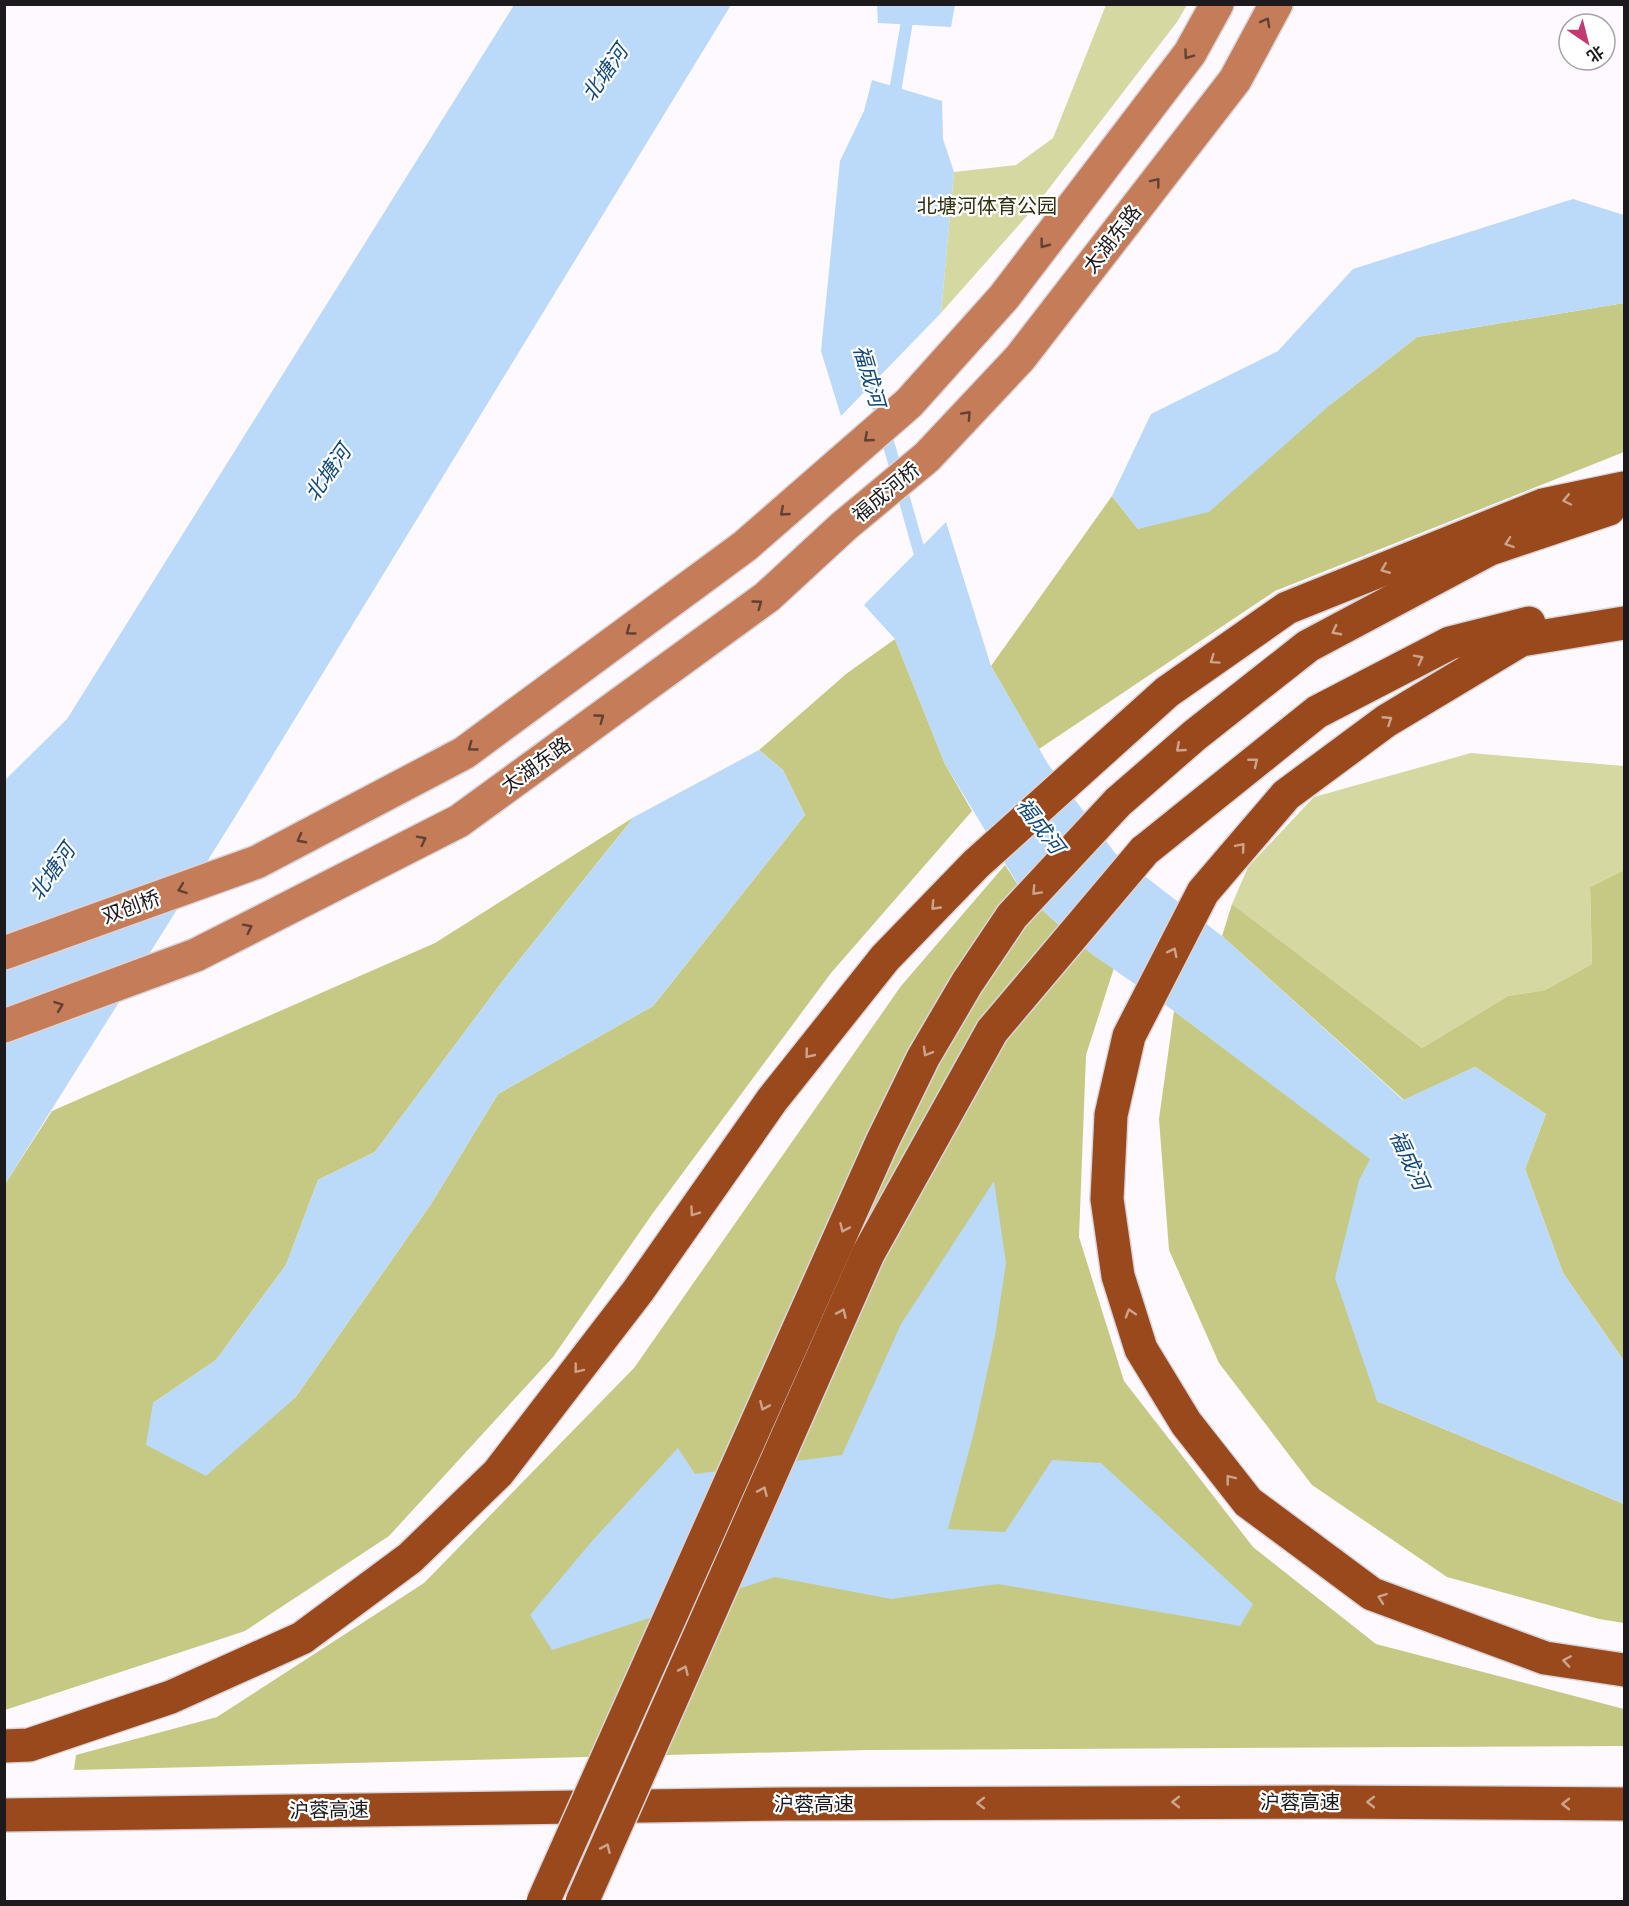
<svg xmlns="http://www.w3.org/2000/svg" width="1629" height="1906" font-family="'Exo 2','Noto Sans SC',sans-serif">
  <style>
    .green { fill: #d5d9a1 }
    .forest { fill: #c5c983 }
    .water { fill: #bbd9f9 }
    .lines { fill: none; stroke-linecap: round; stroke-linejoin: round }
    .stream { stroke: #bbd9f9; stroke-width: 12 }
    .secondary-casing { stroke: #d9d5db; stroke-width: 36 }
    .highway-casing { stroke: #d9d5db; stroke-width: 36 }
    .secondary { stroke: #c47c59; stroke-width: 33 }
    .highway { stroke: #99491b; stroke-width: 33 }
    .highway-bridge-casing { stroke: #d9d5db; stroke-width: 36; stroke-linecap: butt }
    .highway-bridge { stroke: #99491b; stroke-width: 33 }
    .oneway { stroke: #604136 }
    .oneway2 { stroke: #cca48d }
    .labels { text-anchor: middle; stroke-width: 4.5; stroke-linejoin: round; paint-order: stroke }
    .park-label { font-size: 20px; fill: #2e2f10; stroke: #fff }
    .street-label { font-size: 20px; fill: #1d1a1e; stroke: #fff }
    .water-label { font-size: 21px; font-style: italic; fill: #134a79; stroke: #fff }
  </style>
  <rect width="100%" height="100%" fill="#fdf9ff"/>
  <g class="green">
    <polygon points="1106,5 1187,5 1177,22 1034,208 941,313 954,172 1016,165 1053,138"/>
    <polygon points="1471,753 1624,766 1624,870 1590,887 1592,964 1545,990 1508,996 1422,1048 1232,904 1248,867 1314,797"/>
  </g>
  <g class="forest">
    <polygon points="1624,303 1624,452 1275,591 1039,749 991,666 1112,496 1138,529 1331,404 1417,337"/>
    <polygon points="895,639 945,764 972,811 831,973 653,1213 553,1357 389,1536 245,1631 5,1710 5,1184 52,1111 435,943 634,817 508,974 375,1152 318,1180 286,1265 216,1360 153,1403 295,1398 431,1204 498,1094 653,1006 805,815 783,770 759,750 846,674"/>
    <polygon points="1005,865 1023,893 1093,955 1114,968 1086,1055 1079,1237 1124,1381 1253,1547 1376,1644 1624,1709 1624,1746 868,1750 74,1770 76,1755 217,1717 424,1583 634,1368 901,986"/>
    <polygon points="1624,870 1624,1361 1563,1273 1525,1169 1546,1114 1475,1067 1404,1100 1222,936 1232,904 1422,1048 1508,996 1545,990 1592,964 1590,887"/>
    <polygon points="1174,1011 1371,1159 1359,1181 1377,1401 1624,1504 1624,1623 1599,1619 1447,1577 1312,1485 1219,1363 1169,1250 1159,1119"/>
  </g>
  <g class="water">
    <polygon points="514,5 731,5 235,817 5,1184 4,781 67,719"/>
    <polygon points="877,5 877,4 955,5 951,27 878,23"/>
    <polygon points="872,80 942,101 943,139 954,172 941,313 841,416 821,351 840,161 864,111"/>
    <polygon points="1573,199 1624,215 1624,303 1417,337 1331,404 1209,512 1138,529 1112,496 1151,414 1278,351 1353,269"/>
    <polygon points="946,522 991,666 1048,764 1115,853 1222,936 1403,1100 1475,1067 1546,1114 1525,1169 1563,1273 1624,1361 1624,1504 1377,1401 1335,1278 1359,1181 1370,1159 1174,1011 1093,955 1023,893 945,764 895,639 864,605"/>
    <polygon points="759,750 783,770 805,815 653,1006 498,1094 431,1204 295,1398 206,1476 146,1445 153,1403 216,1360 286,1265 318,1180 375,1152 508,974 634,817"/>
    <polygon points="994,1181 1006,1263 995,1336 975,1428 948,1529 1005,1532 1052,1460 1101,1463 1253,1604 1240,1626 998,1584 891,1599 775,1577 552,1650 530,1615 592,1541 678,1448 695,1474 842,1455 901,1324"/>
  </g>
  <g class="lines">
    <g class="stream">
      <polyline points="893,103 910,4"/>
      <polyline points="868,371 923,565"/>
    </g>
    <g class="secondary-casing">
      <g id="secondary">
        <polyline points="4,953 257,862 464,753 745,546 909,403 1004,297 1190,53 1217,4"/>
        <polyline points="4,1026 196,955 459,821 767,597 844,526 927,457 1020,358 1235,80 1276,4"/>
      </g>
    </g>
    <g class="highway-casing">
      <g id="highway">
        <polyline points="1624,623 1521,640 1386,721 1286,795 1203,892 1129,1036 1111,1115 1107,1199 1118,1276 1141,1349 1186,1423 1248,1502 1372,1594 1545,1658 1624,1670"/>
        <polyline points="1118,802 1195,735 1308,646 1490,549 1609,509"/>
        <polyline points="1144,851 1317,712 1450,643 1529,623"/>
        <polyline points="4,1746 29,1745 171,1697 302,1638 410,1558 498,1473 638,1291 772,1100 885,958 976,864 1167,692 1287,608 1543,505 1624,488"/>
        <polyline points="4,1815 787,1804 1323,1802 1624,1804"/>
      </g>
    </g>
    <use href="#secondary" class="secondary"/>
    <use href="#highway" class="highway"/>
    <g class="highway-bridge-casing">
      <g id="highway-bridge">
        <polyline points="543,1902 882,1142 923,1058 967,983 1012,916 1118,802"/>
        <polyline points="582,1902 868,1254 992,1031 1144,851"/>
      </g>
    </g>
    <use href="#highway-bridge" class="highway-bridge"/>
  </g>
  <defs><path id="oneway-chevron" d="M-2-3.5L2.5 0L-2 3.5" fill="none" stroke-width="1.6" stroke-linecap="round" stroke-linejoin="round" transform="scale(1.5)"/></defs>
  <g class="oneway">
    <use href="#oneway-chevron" transform="translate(1266 22) rotate(-61)"/>
    <use href="#oneway-chevron" transform="translate(1188 55) rotate(125)"/>
    <use href="#oneway-chevron" transform="translate(1156 182) rotate(-52)"/>
    <use href="#oneway-chevron" transform="translate(1044 244) rotate(127)"/>
    <use href="#oneway-chevron" transform="translate(967 415) rotate(-47)"/>
    <use href="#oneway-chevron" transform="translate(868 438) rotate(139)"/>
    <use href="#oneway-chevron" transform="translate(784 512) rotate(139)"/>
    <use href="#oneway-chevron" transform="translate(758 604) rotate(-36)"/>
    <use href="#oneway-chevron" transform="translate(630 631) rotate(144)"/>
    <use href="#oneway-chevron" transform="translate(600 718) rotate(-36)"/>
    <use href="#oneway-chevron" transform="translate(472 747) rotate(144)"/>
    <use href="#oneway-chevron" transform="translate(301 839) rotate(152)"/>
    <use href="#oneway-chevron" transform="translate(422 840) rotate(-27)"/>
    <use href="#oneway-chevron" transform="translate(182 889) rotate(160)"/>
    <use href="#oneway-chevron" transform="translate(248 928) rotate(-27)"/>
    <use href="#oneway-chevron" transform="translate(59 1006) rotate(-20)"/>
  </g>
  <g class="oneway2">
    <use href="#oneway-chevron" transform="translate(1567 500) rotate(168)"/>
    <use href="#oneway-chevron" transform="translate(1509 543) rotate(161)"/>
    <use href="#oneway-chevron" transform="translate(1385 569) rotate(158)"/>
    <use href="#oneway-chevron" transform="translate(1336 631) rotate(152)"/>
    <use href="#oneway-chevron" transform="translate(1419 659) rotate(-27)"/>
    <use href="#oneway-chevron" transform="translate(1214 660) rotate(145)"/>
    <use href="#oneway-chevron" transform="translate(1388 720) rotate(-33)"/>
    <use href="#oneway-chevron" transform="translate(1180 748) rotate(139)"/>
    <use href="#oneway-chevron" transform="translate(1254 762) rotate(-39)"/>
    <use href="#oneway-chevron" transform="translate(1241 847) rotate(-50)"/>
    <use href="#oneway-chevron" transform="translate(1036 891) rotate(133)"/>
    <use href="#oneway-chevron" transform="translate(935 906) rotate(134)"/>
    <use href="#oneway-chevron" transform="translate(1173 952) rotate(-63)"/>
    <use href="#oneway-chevron" transform="translate(927 1052) rotate(120)"/>
    <use href="#oneway-chevron" transform="translate(809 1054) rotate(129)"/>
    <use href="#oneway-chevron" transform="translate(694 1212) rotate(125)"/>
    <use href="#oneway-chevron" transform="translate(844 1228) rotate(114)"/>
    <use href="#oneway-chevron" transform="translate(842 1313) rotate(-66)"/>
    <use href="#oneway-chevron" transform="translate(1130 1313) rotate(-107)"/>
    <use href="#oneway-chevron" transform="translate(578 1369) rotate(128)"/>
    <use href="#oneway-chevron" transform="translate(764 1406) rotate(114)"/>
    <use href="#oneway-chevron" transform="translate(1230 1479) rotate(-128)"/>
    <use href="#oneway-chevron" transform="translate(763 1491) rotate(-66)"/>
    <use href="#oneway-chevron" transform="translate(1382 1598) rotate(-160)"/>
    <use href="#oneway-chevron" transform="translate(1567 1661) rotate(-171)"/>
    <use href="#oneway-chevron" transform="translate(684 1670) rotate(-66)"/>
    <use href="#oneway-chevron" transform="translate(1176 1802) rotate(180)"/>
    <use href="#oneway-chevron" transform="translate(1371 1802) rotate(-180)"/>
    <use href="#oneway-chevron" transform="translate(981 1803) rotate(180)"/>
    <use href="#oneway-chevron" transform="translate(1566 1804) rotate(-180)"/>
    <use href="#oneway-chevron" transform="translate(606 1848) rotate(-66)"/>
  </g>
  <g class="labels">
    <g class="park-label">
      <text x="987" y="213">北塘河体育公园</text>
    </g>
    <g class="street-label">
      <text transform="translate(1112 239) rotate(-52)" y="7">太湖东路</text>
      <text transform="translate(886 492) rotate(-40)" y="7">福成河桥</text>
      <text transform="translate(536 765) rotate(-36)" y="7">太湖东路</text>
      <text transform="translate(131 907) rotate(-20)" y="7">双创桥</text>
      <text x="1300" y="1809">沪蓉高速</text>
      <text x="814" y="1811">沪蓉高速</text>
      <text transform="translate(329 1810) rotate(-1)" y="7">沪蓉高速</text>
    </g>
    <g class="water-label">
      <text transform="translate(605 73) rotate(-55)" y="7">北塘河</text>
      <text transform="translate(869 376) rotate(74)" y="7">福成河</text>
      <text transform="translate(328 473) rotate(-55)" y="7">北塘河</text>
      <text transform="translate(1040 826) rotate(53)" y="7">福成河</text>
      <text transform="translate(52 872) rotate(-55)" y="7">北塘河</text>
      <text transform="translate(1409 1160) rotate(65)" y="7">福成河</text>
    </g>
  </g>
  <rect width="1629" height="1906" fill="none" stroke="#1d1a1e" stroke-width="12"/>
  <g transform="translate(1587 42) rotate(145)"><circle r="28" fill="#ffffff" stroke="#a5a3a5" stroke-width="1.5"/>
  <path d="M0-4.5L10 22L0 15L-10 22Z" fill="#c33972"/>
  <text y="-9" font-size="16" font-weight="bold" text-anchor="middle" fill="#1d1a1e">北</text>
  </g>
</svg>
